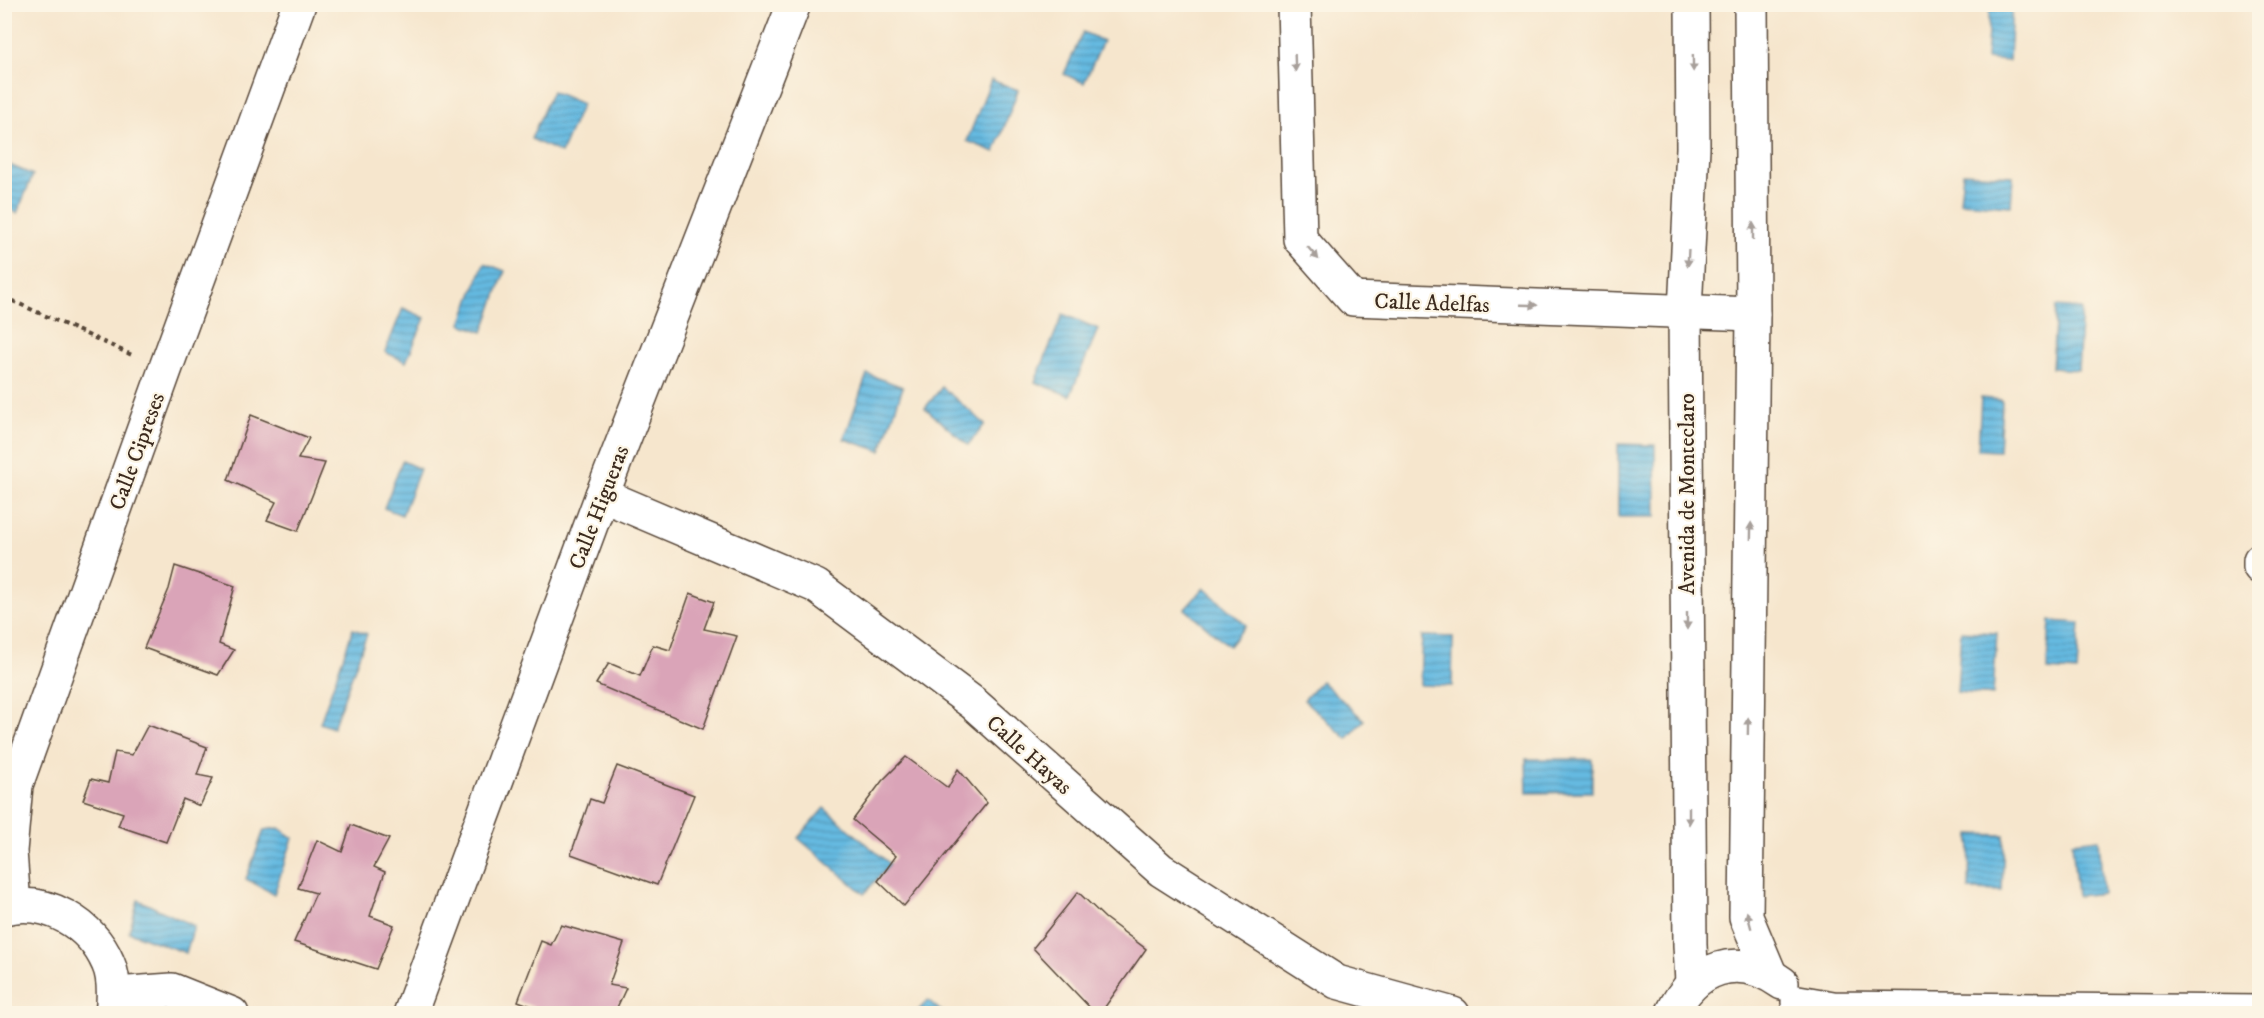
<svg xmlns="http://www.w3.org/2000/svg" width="2264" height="1018" font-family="'IM FELL DW Pica',serif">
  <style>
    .water { fill: url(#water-rules); stroke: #507280; stroke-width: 1.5 }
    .building { fill: #daa4b8 }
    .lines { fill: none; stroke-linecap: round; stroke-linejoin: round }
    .minor-casing { stroke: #574638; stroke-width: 36 }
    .path { stroke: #574638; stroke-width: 4; stroke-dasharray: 4.5 4.5; stroke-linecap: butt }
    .minor { stroke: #fff; stroke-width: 33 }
    .oneway { fill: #a79f9a }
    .labels { text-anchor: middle; stroke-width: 4.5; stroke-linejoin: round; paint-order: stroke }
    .street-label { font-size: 22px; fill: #3b2a1e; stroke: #fcf5e5 }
  </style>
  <defs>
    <pattern id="water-rules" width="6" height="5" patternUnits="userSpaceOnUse" patternTransform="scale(1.5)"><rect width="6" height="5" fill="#65bae1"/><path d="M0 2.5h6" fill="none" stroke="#5497b6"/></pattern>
  </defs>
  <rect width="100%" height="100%" fill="#fcf5e5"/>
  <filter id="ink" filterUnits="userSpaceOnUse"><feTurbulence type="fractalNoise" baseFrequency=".0167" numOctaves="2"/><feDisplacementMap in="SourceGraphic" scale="12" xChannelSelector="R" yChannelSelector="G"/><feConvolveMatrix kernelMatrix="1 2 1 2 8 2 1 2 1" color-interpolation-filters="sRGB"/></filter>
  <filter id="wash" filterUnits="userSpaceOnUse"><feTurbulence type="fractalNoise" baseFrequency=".008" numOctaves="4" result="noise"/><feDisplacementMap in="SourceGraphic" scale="24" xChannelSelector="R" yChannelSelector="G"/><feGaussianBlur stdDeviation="1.35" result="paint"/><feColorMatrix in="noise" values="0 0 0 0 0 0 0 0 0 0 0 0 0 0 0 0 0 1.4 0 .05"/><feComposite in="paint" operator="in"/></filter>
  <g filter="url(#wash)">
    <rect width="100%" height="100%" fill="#f6e6cd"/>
    <g class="water">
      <polygon points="1990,5 2012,5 2009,61 1986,59"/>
      <polygon points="1083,32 1103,41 1084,83 1064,74"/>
      <polygon points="991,80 1018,90 995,152 967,141"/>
      <polygon points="552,91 582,104 561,153 531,139"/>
      <polygon points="5,163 33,175 17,213 5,207"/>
      <polygon points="1963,173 2013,176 2011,206 1960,202"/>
      <polygon points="484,263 505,271 483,332 461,324"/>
      <polygon points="2056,307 2082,309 2078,370 2052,368"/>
      <polygon points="403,308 425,318 406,362 385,352"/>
      <polygon points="1063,314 1098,329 1070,396 1035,382"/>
      <polygon points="867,374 903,387 881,451 844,439"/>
      <polygon points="942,387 985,424 968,445 925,408"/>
      <polygon points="1981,398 2002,400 1999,451 1978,450"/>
      <polygon points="1618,444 1655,445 1656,517 1618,517"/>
      <polygon points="402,461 420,469 402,515 384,508"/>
      <polygon points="1204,588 1246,625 1229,646 1185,609"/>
      <polygon points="2050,621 2080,623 2077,672 2047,670"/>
      <polygon points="353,629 367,634 333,728 320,723"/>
      <polygon points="1961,631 1997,633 1993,695 1957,692"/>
      <polygon points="1422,636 1453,637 1452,686 1420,685"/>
      <polygon points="1321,681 1364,720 1347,739 1304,700"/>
      <polygon points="1526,759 1592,759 1592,792 1527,793"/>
      <polygon points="824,808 890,864 864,894 798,838"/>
      <polygon points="279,828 293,838 274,894 246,879 264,830"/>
      <polygon points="1970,834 2004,835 2002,891 1969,890"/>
      <polygon points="2099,839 2103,893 2077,896 2072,842"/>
      <polygon points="138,900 194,926 186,953 129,932"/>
      <polygon points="928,1000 943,1013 916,1013"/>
    </g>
    <g id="blocks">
      <g class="building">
        <polygon points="251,415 309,438 298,459 325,463 298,531 267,520 276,502 228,480"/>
        <polygon points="175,566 235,586 219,644 234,650 218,675 144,648 169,589"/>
        <polygon points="690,593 714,602 704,629 737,636 703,729 596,684 609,663 640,676 653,645 670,650"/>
        <polygon points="148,725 207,747 197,775 213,778 200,806 183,799 166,842 118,826 123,813 83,800 91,779 108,783 115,752 132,755"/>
        <polygon points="906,757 948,788 958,769 987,803 904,906 878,881 896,856 853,820 882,781"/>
        <polygon points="617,766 694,795 657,885 571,854 590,799 602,803"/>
        <polygon points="351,825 389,839 374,867 385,872 370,916 394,925 376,969 294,942 316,893 298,888 317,840 342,852"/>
        <polygon points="1078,892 1105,918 1146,949 1100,1014 1096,1014 1033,948"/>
        <polygon points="561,925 624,943 609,985 626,988 614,1014 553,1014 518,1001 541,941 551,945"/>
      </g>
    </g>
  </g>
  <g filter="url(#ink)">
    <use href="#blocks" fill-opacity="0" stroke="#574638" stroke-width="1.5"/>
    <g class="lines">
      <g class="minor-casing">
        <g id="minor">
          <polyline points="1294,4 1300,239 1353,299 1753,314"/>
          <polyline points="1751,4 1753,314 1746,917 1770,974"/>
          <polyline points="602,495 816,586 973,703 1161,870 1337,982 1453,1014"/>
          <polyline points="2260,560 2260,567"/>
          <polyline points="14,906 10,851 16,785 165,370 299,4"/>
          <path d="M4,908C47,897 91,924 108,963C115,978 114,997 112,1014"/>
          <polyline points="1692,983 1690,945 1685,311 1693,148 1692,4"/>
          <polyline points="115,994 172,990 232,1014"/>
          <polyline points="1798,1002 1833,1008 2260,1012"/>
          <polyline points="410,1014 602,495 794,4"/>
          <path d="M1672,1014C1694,967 1738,951 1782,983"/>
        </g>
      </g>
      <polyline class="path" points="4,297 132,355"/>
      <use href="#minor" class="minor"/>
    </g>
    <defs><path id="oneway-solid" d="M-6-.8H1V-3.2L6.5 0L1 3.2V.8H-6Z" transform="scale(1.5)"/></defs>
    <g class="oneway">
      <use href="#oneway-solid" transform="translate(1295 63) rotate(88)"/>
      <use href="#oneway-solid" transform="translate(1693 63) rotate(89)"/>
      <use href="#oneway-solid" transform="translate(1753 231) rotate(-90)"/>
      <use href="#oneway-solid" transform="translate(1313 253) rotate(49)"/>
      <use href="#oneway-solid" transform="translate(1688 258) rotate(93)"/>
      <use href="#oneway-solid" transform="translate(1529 305) rotate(2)"/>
      <use href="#oneway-solid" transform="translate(1751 531) rotate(-89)"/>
      <use href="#oneway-solid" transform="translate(1687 621) rotate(90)"/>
      <use href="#oneway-solid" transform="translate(1748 726) rotate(-89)"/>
      <use href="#oneway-solid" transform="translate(1689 816) rotate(90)"/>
      <use href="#oneway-solid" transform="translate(1749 920) rotate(-105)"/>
    </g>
  </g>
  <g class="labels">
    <g class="street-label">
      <text transform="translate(1432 302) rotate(2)" y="8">Calle Adelfas</text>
      <text transform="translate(136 451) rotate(-70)" y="8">Calle Cipreses</text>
      <text transform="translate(1686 494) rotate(-90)" y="8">Avenida de Monteclaro</text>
      <text transform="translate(598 507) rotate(-69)" y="8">Calle Higueras</text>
      <text transform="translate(1030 754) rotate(42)" y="8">Calle Hayas</text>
    </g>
  </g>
  <rect width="2264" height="1018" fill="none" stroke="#fcf5e5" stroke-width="24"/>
</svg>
